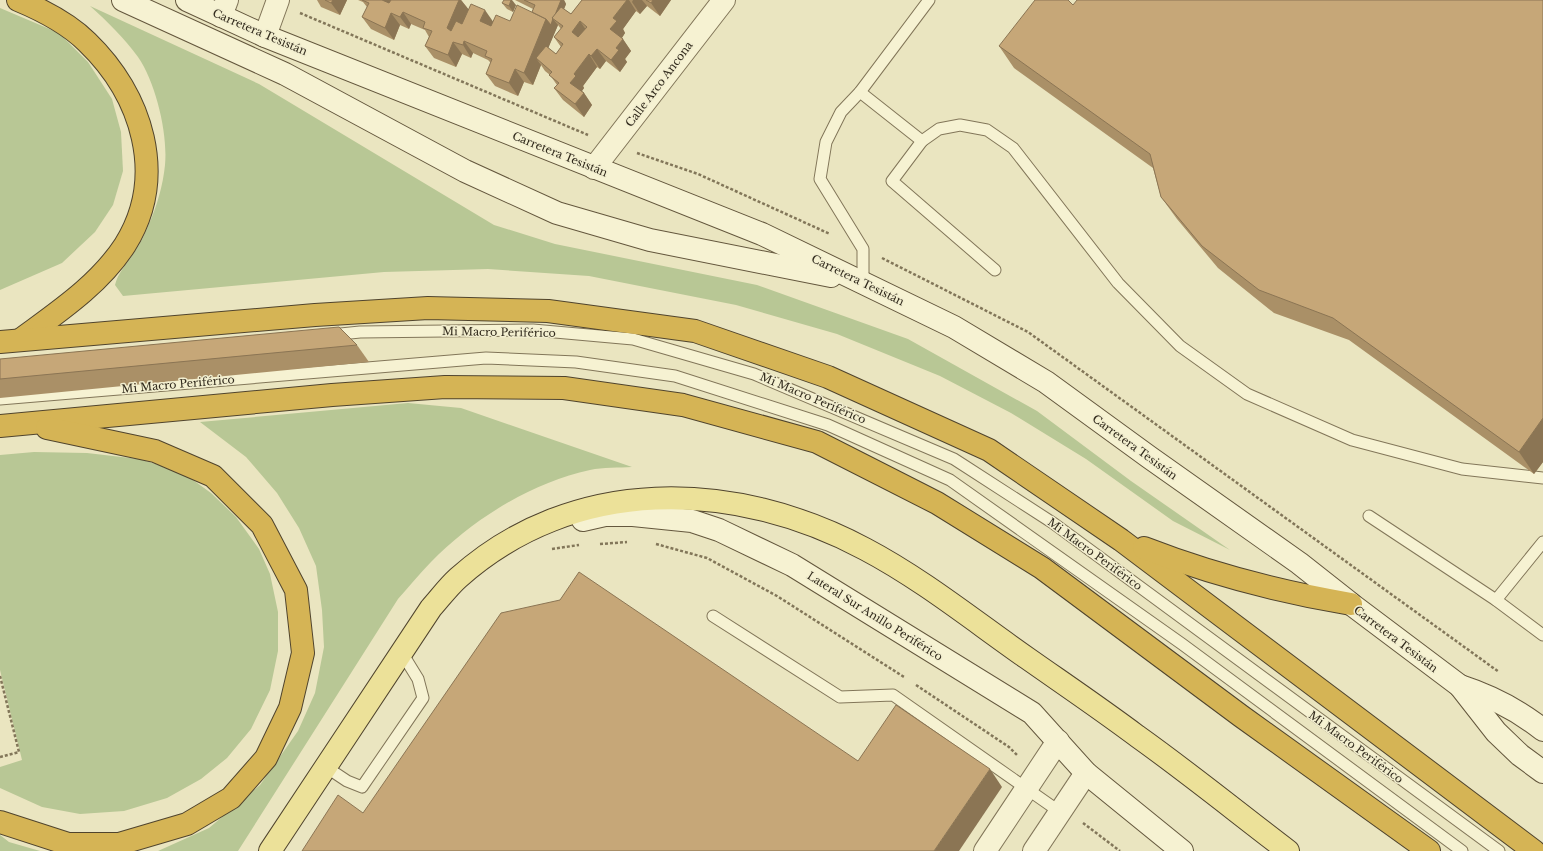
<svg xmlns="http://www.w3.org/2000/svg" width="1543" height="851" font-family="'Libre Baskerville',serif">
  <style>
    .green { fill: #b8c795 }
    .lines { fill: none; stroke-linecap: round; stroke-linejoin: round }
    .lane-casing { stroke: #827659; stroke-width: 13 }
    .street-casing { stroke: #827659; stroke-width: 24 }
    .secondary-casing { stroke: #64573d; stroke-width: 24 }
    .primary-casing { stroke: #50442d; stroke-width: 24 }
    .highway-casing { stroke: #50442d; stroke-width: 24 }
    .path { stroke: #827659; stroke-width: 2.5; stroke-dasharray: 3 2; stroke-linecap: butt }
    .lane { stroke: #f6f2d2; stroke-width: 11 }
    .street { stroke: #f6f2d2; stroke-width: 22 }
    .secondary { stroke: #f6f2d2; stroke-width: 22 }
    .primary { stroke: #ece199; stroke-width: 22 }
    .highway { stroke: #d5b455; stroke-width: 22 }
    .wall { fill: #aa9067; fill-rule: evenodd }
    .shaded-wall { fill: #8b7554 }
    .building { fill: #c6a778; stroke: #8b7554; fill-rule: evenodd }
    .labels { text-anchor: middle; stroke-width: 3; stroke-linejoin: round; paint-order: stroke }
    .street-label { font-size: 11px; fill: #322b1d; stroke: #f2eecf }
  </style>
  <rect width="100%" height="100%" fill="#eae5c0"/>
  <g class="green">
    <path d="M90,6L259,84L494,225L555,244L757,285L908,339L1037,411L1131,481L1230,550L1173,521L1086,459L1011,413L940,376L837,334L736,305L589,276L488,269L384,272L123,296L115,285C118,272 128,263 135,251C141,243 145,233 149,224C157,206 163,185 165,165C168,134 156,83 138,57C124,38 108,22 90,6Z"/>
    <polygon points="0,8 59,33 88,62 112,99 121,132 123,171 113,205 95,232 62,263 0,290"/>
    <path d="M408,403L461,408L632,467C619,468 603,467 590,470C531,483 473,519 431,562C419,574 409,587 398,599L238,851H158L209,828L260,785L298,731L315,693L324,647L322,610L316,566L299,528L277,493L246,457L200,422Z"/>
    <polygon points="34,452 87,453 139,459 182,472 211,493 236,517 259,549 270,574 278,612 278,651 270,690 251,729 227,758 201,779 167,798 124,811 80,814 42,807 0,788 0,767 22,760 0,670 0,455"/>
    <polygon points="0,835 9,842 40,851 0,851"/>
  </g>
  <g class="lines">
    <g class="lane-casing">
      <g id="lane">
        <polyline points="860,92 922,141 939,129 960,125 987,130 1013,148 1118,283 1180,346 1247,394 1352,440 1462,469 1543,478"/>
        <polyline points="922,141 892,181 995,270"/>
        <polyline points="863,282 863,249 820,179 826,142 841,112 860,92 929,0"/>
        <polyline points="331,335 360,332 533,330 633,339 754,374 954,459 1053,523 1499,851"/>
        <polyline points="0,399 486,358 576,362 675,376 828,425 950,480 1182,644 1462,851"/>
        <polyline points="1369,516 1496,600 1543,635"/>
        <polyline points="1496,600 1543,542"/>
        <polyline points="713,616 840,697 893,695 1060,812"/>
        <polyline points="326,767 347,781 362,787 423,698 418,679 402,653"/>
      </g>
    </g>
    <g class="street-casing">
      <g id="street">
        <polyline points="221,16 227,0"/>
        <polyline points="265,36 278,0"/>
        <polyline points="594,168 724,0"/>
        <polyline points="985,851 1058,741"/>
        <polyline points="1034,851 1086,773"/>
      </g>
    </g>
    <g class="secondary-casing">
      <g id="secondary">
        <polyline points="123,0 285,74 465,171 557,213 650,240 831,276"/>
        <polyline points="187,0 265,36 762,234 954,327 1046,382 1149,457 1299,563 1351,604 1460,686 1496,732 1520,755 1543,772"/>
        <polyline points="583,520 605,515 633,515 692,521 719,530 792,565 1032,713 1086,773 1182,851"/>
        <path d="M1460,686C1491,696 1518,710 1543,730"/>
      </g>
    </g>
    <g class="primary-casing">
      <path id="primary" d="M270,851L431,608C440,598 448,587 458,578C573,475 734,479 865,549C922,579 974,621 1027,658C1064,684 1101,709 1137,736C1189,773 1238,813 1288,851"/>
    </g>
    <g class="highway-casing">
      <g id="highway">
        <path d="M18,0C42,10 68,23 87,42C142,95 168,176 125,245C99,285 58,312 20,340"/>
        <polyline points="0,342 315,315 428,308 548,311 695,331 828,377 989,450 1121,540 1534,851"/>
        <polyline points="0,426 332,395 445,387 564,388 683,405 817,442 937,503 1042,568 1241,716 1429,851"/>
        <path d="M1144,548C1211,574 1280,592 1351,604"/>
        <polyline points="0,822 68,844 119,844 187,824 231,798 266,758 290,708 303,653 296,590 262,525 213,476 155,451 47,428"/>
      </g>
    </g>
    <g class="path">
      <polyline points="300,13 588,135"/>
      <polyline points="637,153 698,174 830,234"/>
      <polyline points="882,258 1028,332 1499,672"/>
      <polyline points="600,544 627,542"/>
      <polyline points="656,544 707,558 777,596 904,677"/>
      <polyline points="552,549 579,545"/>
      <polyline points="0,676 19,752 0,757"/>
      <polyline points="916,685 1009,747 1018,756"/>
      <polyline points="1083,823 1120,851"/>
    </g>
    <use href="#lane" class="lane"/>
    <use href="#street" class="street"/>
    <use href="#secondary" class="secondary"/>
    <use href="#primary" class="primary"/>
    <use href="#highway" class="highway"/>
  </g>
  <g class="wall">
    <polygon points="317,0 347,0 340,15 321,7"/>
    <path d="M358,0H461L469,10L493,22L510,21L532,12L533,9L515,0H564L566,4L564,9L571,14L582,0H671L660,16L647,6L640,14L636,11L628,22L623,29L625,33L622,38L631,51L625,59L627,62L620,72L606,61L600,69L597,67L583,86L584,88L582,91L584,93L592,105L584,117L563,100L554,88L557,85L550,75L545,71L541,65L533,85L524,82L518,96L495,86L486,74L491,63L488,60L473,53L471,58L462,54L456,67L434,58L425,46L429,37L425,30L411,24L409,29L400,25L394,40L371,29L362,17L367,7L363,2ZM558,25L561,29L554,37L561,47L556,54L548,48Z"/>
    <polygon points="1543,0 1543,462 1534,474 1349,340 1274,313 1218,268 1177,219 1161,197 1153,168 1014,68 999,46 1073,5"/>
    <polygon points="502,3 516,5 513,12 507,9"/>
    <polygon points="357,345 369,362 0,398 0,359"/>
  </g>
  <g class="shaded-wall">
    <polygon points="333,0 347,0 340,15 331,3"/>
    <polygon points="380,0 392,0 387,11"/>
    <polygon points="459,0 461,0 469,10 455,41 447,28"/>
    <polygon points="511,0 512,0 516,5 513,12 509,6"/>
    <polygon points="561,0 564,0 566,4 559,22 553,18"/>
    <polygon points="627,0 629,0 636,11 623,29 625,33 619,42 610,29 613,18"/>
    <polygon points="633,0 642,0 647,6 640,14 632,2"/>
    <polygon points="653,0 671,0 660,16 651,3"/>
    <polygon points="485,10 494,23 489,34 480,21"/>
    <polygon points="403,12 411,24 409,29 400,17"/>
    <polygon points="391,13 400,25 394,40 385,28"/>
    <polygon points="546,19 553,19 558,25 542,63 536,58 541,65 533,85 524,73"/>
    <polygon points="580,21 588,33 580,44 572,32"/>
    <polygon points="623,39 631,51 625,59 627,62 620,72 611,60 616,48"/>
    <polygon points="464,41 473,53 471,58 463,45"/>
    <polygon points="453,42 462,54 456,67 448,55"/>
    <polygon points="597,49 606,61 600,69 591,56"/>
    <polygon points="589,54 597,67 583,86 584,88 579,95 570,83 574,74"/>
    <polygon points="515,69 524,82 518,96 509,83"/>
    <polygon points="584,93 592,105 584,117 575,104"/>
    <polygon points="1543,418 1543,462 1534,474 1519,452"/>
    <polygon points="990,769 1002,787 959,851 934,851"/>
  </g>
  <g class="building">
    <polygon points="325,0 333,0 331,3"/>
    <polygon points="362,0 382,0 389,3 391,0 459,0 447,28 451,31 456,21 462,24 471,4 485,10 480,21 491,26 496,15 510,21 517,5 546,19 524,73 515,69 509,83 486,74 492,59 485,56 487,51 464,41 463,45 453,42 448,55 425,46 432,31 423,28 425,22 403,12 400,17 391,13 385,28 362,17 369,3"/>
    <polygon points="504,0 511,0 509,6 502,3"/>
    <polygon points="524,0 561,0 555,15 552,18 553,18 551,25 546,19 532,12 535,5"/>
    <path d="M582,0H627L613,18L617,21L610,29L623,39L616,48L619,50L611,60L597,49L591,56L589,54L574,74L576,76L570,83L584,93L575,104L554,88L559,83L549,75L552,72L536,58L546,46L556,54L563,44L554,37L563,26L552,18L561,7L571,14ZM580,21L587,27L578,37L572,32Z"/>
    <polygon points="646,0 653,0 651,3"/>
    <polygon points="1035,0 1068,0 1073,5 1077,0 1543,0 1543,418 1519,452 1333,318 1259,290 1202,246 1161,197 1150,154 999,46"/>
    <polygon points="339,327 357,345 0,379 0,359"/>
    <polygon points="579,572 858,761 896,705 990,769 934,851 302,851 338,795 363,813 501,613 560,600"/>
  </g>
  <g class="labels">
    <g class="street-label">
      <text transform="translate(260 32) rotate(23)" y="4">Carretera Tesistán</text>
      <text transform="translate(659 84) rotate(-53)" y="4">Calle Arco Ancona</text>
      <text transform="translate(560 154) rotate(22)" y="4">Carretera Tesistán</text>
      <text transform="translate(858 280) rotate(26)" y="4">Carretera Tesistán</text>
      <text transform="translate(499 332) rotate(1)" y="4">Mi Macro Periférico</text>
      <text transform="translate(178 384) rotate(-5)" y="4">Mi Macro Periférico</text>
      <text transform="translate(813 398) rotate(23)" y="4">Mi Macro Periférico</text>
      <text transform="translate(1135 447) rotate(36)" y="4">Carretera Tesistán</text>
      <text transform="translate(1095 554) rotate(36)" y="4">Mi Macro Periférico</text>
      <text transform="translate(875 616) rotate(32)" y="4">Lateral Sur Anillo Periférico</text>
      <text transform="translate(1396 639) rotate(37)" y="4">Carretera Tesistán</text>
      <text transform="translate(1356 747) rotate(36)" y="4">Mi Macro Periférico</text>
    </g>
  </g>
</svg>
